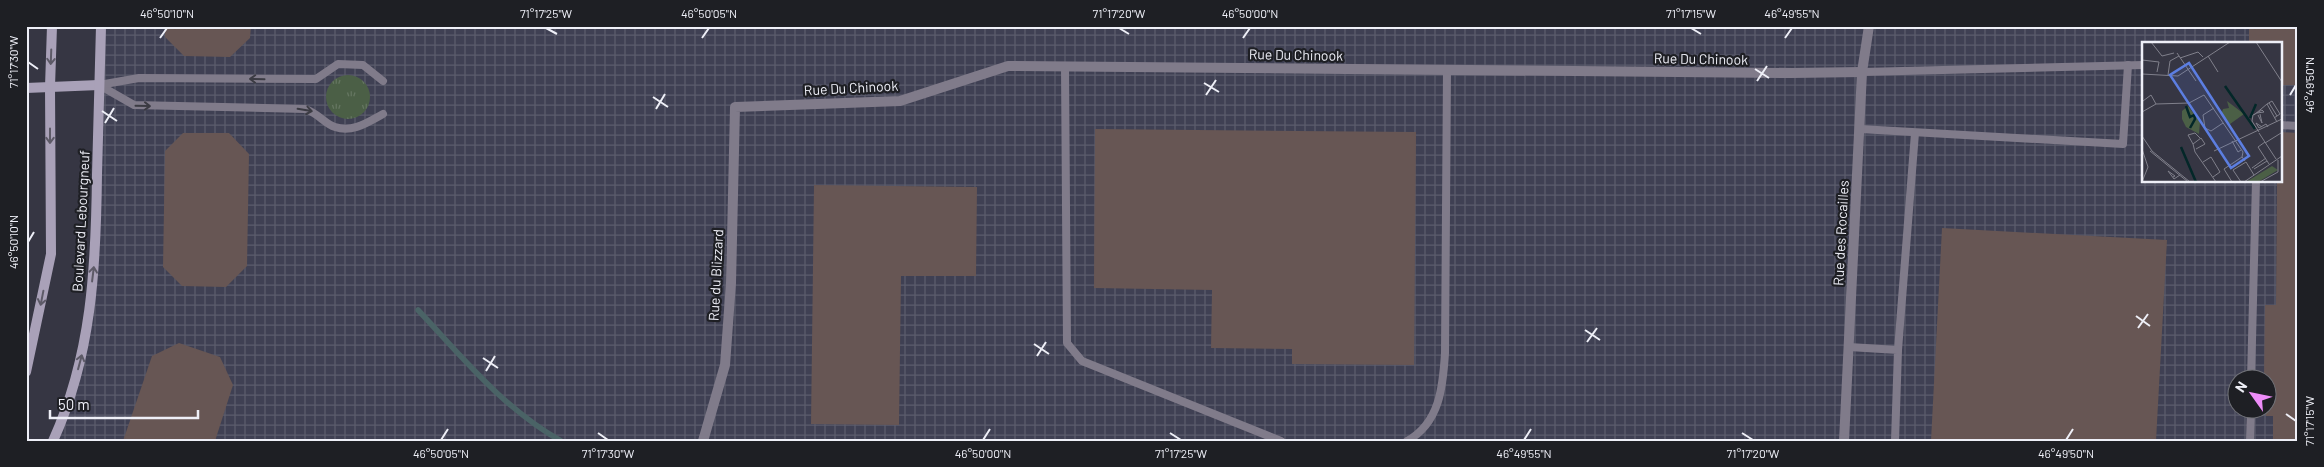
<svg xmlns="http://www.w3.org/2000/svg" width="2324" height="467" font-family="Barlow,sans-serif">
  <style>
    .industrial { fill: url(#industrial-grid); fill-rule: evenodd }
    .grass { fill: url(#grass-tufts) }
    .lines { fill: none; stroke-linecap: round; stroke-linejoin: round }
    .stream { stroke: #4a6366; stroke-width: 5.5 }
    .building { fill: #675654 }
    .lane { stroke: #807b8a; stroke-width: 8 }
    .street { stroke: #807b8a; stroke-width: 10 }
    .secondary { stroke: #a9a1b8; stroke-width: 10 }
    .oneway { stroke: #5d5a67 }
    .oneway2 { stroke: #3b3b43 }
    .ticks { fill: none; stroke: #eeeff7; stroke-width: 2 }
    .labels { text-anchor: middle; stroke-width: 4.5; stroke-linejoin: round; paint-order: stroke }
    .street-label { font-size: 14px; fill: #eeeff7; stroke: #1e1f24 }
    .inset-river { fill: none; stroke: #032728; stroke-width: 2.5 }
    .inset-road { fill: none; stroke: #80808b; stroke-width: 1 }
    .view { fill: #5c7ee1; fill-opacity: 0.15; stroke: #5c7ee1; stroke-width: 2.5 }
    .inset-edge { fill: none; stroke: #eeeff7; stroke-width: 2.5 }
    .neatline { fill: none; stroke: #eeeff7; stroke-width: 2 }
    .ticks-label { font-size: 12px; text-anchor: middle; fill: #eeeff7 }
  </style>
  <defs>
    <pattern id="industrial-grid" width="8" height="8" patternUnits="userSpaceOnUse" patternTransform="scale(1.25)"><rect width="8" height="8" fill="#3f4053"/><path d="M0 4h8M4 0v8" fill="none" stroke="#5b5c6c"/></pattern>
    <pattern id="grass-tufts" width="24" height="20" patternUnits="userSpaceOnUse" patternTransform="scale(1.25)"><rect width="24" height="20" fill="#4b5f46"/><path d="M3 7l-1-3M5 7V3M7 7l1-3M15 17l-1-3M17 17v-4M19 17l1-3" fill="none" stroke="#657661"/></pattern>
  </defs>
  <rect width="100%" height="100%" fill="#363643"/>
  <path class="industrial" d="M100,26H2298V441H53L68,409L96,254ZM2143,44H2280V181H2143ZM2236,380H2266V410H2236Z"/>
  <circle class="grass" cx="348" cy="97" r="22"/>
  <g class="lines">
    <path class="stream" d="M418,310C463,358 503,408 561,441"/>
  </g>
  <g class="building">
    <polygon points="165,26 251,26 250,38 230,57 184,56 165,37"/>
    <polygon points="2249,26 2298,26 2298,85 2280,85 2280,44 2249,44"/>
    <polygon points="1095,129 1416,132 1414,365 1292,364 1292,349 1211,348 1212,290 1094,288"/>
    <polygon points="2280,132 2298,133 2298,441 2273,441 2273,416 2266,416 2266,380 2264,380 2265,305 2276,305 2277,181 2280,181"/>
    <polygon points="183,133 229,133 249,154 247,266 226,287 182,286 163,267 165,151"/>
    <polygon points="814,185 977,187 976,276 901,276 899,425 811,424"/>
    <polygon points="1942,228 2167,240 2156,441 1931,441"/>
    <polygon points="179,343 220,357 233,385 215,441 123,441 152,356"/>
  </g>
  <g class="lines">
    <g class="lane">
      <polyline points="1065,67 1067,343 1082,361 1281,441"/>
      <polyline points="1862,72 2143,65"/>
      <path d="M99,85L134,105L305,109C318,113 325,124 335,127C353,133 368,122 383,114"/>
      <polyline points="99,85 139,78 316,79 338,64 363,65 383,81"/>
      <polyline points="2280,125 2298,126"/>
      <polyline points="1860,129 2123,144 2128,65"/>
      <polyline points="1849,347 1898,350 1895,441"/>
      <polyline points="1898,350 1915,133"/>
      <polyline points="2251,380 2256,181"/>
      <path d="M1407,441C1440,423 1443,386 1445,353L1447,70"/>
      <polyline points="2250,441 2251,410"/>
    </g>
    <g class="street">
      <polyline points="703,441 725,365 731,283 735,107 900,101 1008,66 1792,73 1862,72"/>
      <polyline points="1844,441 1862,72 1869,26"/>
    </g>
    <g class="secondary">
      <polyline points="26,88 99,85"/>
      <polyline points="26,372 51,254 50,87 52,26"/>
      <path d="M53,441C92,355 96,267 97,174C98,125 100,76 101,26"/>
    </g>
  </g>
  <defs><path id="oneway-shaft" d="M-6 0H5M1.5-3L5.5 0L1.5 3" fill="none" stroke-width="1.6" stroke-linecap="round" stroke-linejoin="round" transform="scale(1.25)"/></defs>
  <g class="oneway">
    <use href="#oneway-shaft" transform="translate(51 57) rotate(92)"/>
    <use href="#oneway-shaft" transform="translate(50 136) rotate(90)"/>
    <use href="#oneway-shaft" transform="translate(93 274) rotate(-83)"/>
    <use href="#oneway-shaft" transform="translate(42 298) rotate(101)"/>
    <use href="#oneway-shaft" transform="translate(80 362) rotate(-75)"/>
  </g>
  <g class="oneway2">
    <use href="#oneway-shaft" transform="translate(257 79) rotate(-179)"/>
    <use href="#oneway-shaft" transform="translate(143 106) rotate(1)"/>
    <use href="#oneway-shaft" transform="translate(305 110) rotate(9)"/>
  </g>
  <path class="ticks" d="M546,28L557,34M1119,28L1129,34M1691,28L1701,34M160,38L167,28M702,38L709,28M1243,38L1250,28M1785,38L1792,28M28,62L38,69M1755,69L1769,78M1757,81L1767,66M1204,83L1219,92M1206,95L1216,80M2290,95L2296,85M653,97L668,107M656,109L665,94M102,111L117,121M105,123L114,108M28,242L34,232M2136,316L2150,326M2138,328L2148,314M1585,330L1600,340M1587,342L1597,328M1034,344L1049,354M1037,356L1046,342M483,358L498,368M486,371L495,356M2286,414L2296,421M598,433L608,440M1170,433L1181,440M1742,433L1753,440M441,440L448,429M983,440L990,429M1524,440L1531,429M2066,440L2073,429"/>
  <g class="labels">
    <g class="street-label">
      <text transform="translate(1296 55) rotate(1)" y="5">Rue Du Chinook</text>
      <text transform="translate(1701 59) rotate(1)" y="5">Rue Du Chinook</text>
      <text transform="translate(851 88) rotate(-3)" y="5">Rue Du Chinook</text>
      <text transform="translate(81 221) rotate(-87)" y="5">Boulevard Lebourgneuf</text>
      <text transform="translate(1841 233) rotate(-87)" y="5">Rue des Rocailles</text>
      <text transform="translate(716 275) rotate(-87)" y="5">Rue du Blizzard</text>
    </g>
  </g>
  <g transform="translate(2142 42)">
    <rect width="140" height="140" fill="#363643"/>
    <path d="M130,124L136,128L116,140H104Z" fill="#4b5f46"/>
    <path d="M85,59L102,72L88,82L79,73L81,67L87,66ZM46,64L58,80L57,92L44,85L40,77V69Z" fill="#4b5f46"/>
    <path class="inset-river" d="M83,44L113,87M44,64L48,75L52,73L53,77L48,86M108,76L114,62M39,105L54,140"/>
    <path class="inset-road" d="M9,0L20,14L32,11M114,0L140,40M35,11L54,39M66,14L76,30M38,16L56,10L61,15M0,18L17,20L15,30M0,32L36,34L88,0M26,33L28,19L37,14M1,59L9,53L14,62M127,61L135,74M72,66L61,73L63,86L69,89L81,81M0,70L14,62L47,61L62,53L101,110L100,115M115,71L122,70L120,68L111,73L110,79L117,90M112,73L125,62M116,73L120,81L118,72M132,76L138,72L130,59L125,62L135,80M120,85L114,81L117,86L124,82L126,85M117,91L134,117M0,94L10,109L48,140M90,99L96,110L99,108M123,100L116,105L127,122M123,101L139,91M51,102L46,93L53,91L58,96M0,107L6,125L0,140M54,107L63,102L59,96L51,102L53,110L74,140M8,109L46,140M72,109L140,77M61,120L69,115L78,130L71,135M110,126L124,116M112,127L125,119M31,135L33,134L26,129L32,137L38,133M90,140L82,127L100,115L103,119M99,140L91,128L104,120L112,133M102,140L140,114M118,140L136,130V118"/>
    <path class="view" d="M47,21L107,114L89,126L28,33Z"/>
    <rect width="140" height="140" class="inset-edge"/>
  </g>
  <rect width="2324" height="467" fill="none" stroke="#1e1f24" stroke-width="55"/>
  <g transform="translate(2252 394) rotate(303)"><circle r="24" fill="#1e1f24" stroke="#717278"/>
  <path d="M0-4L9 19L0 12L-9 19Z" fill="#ee8cf9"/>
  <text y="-8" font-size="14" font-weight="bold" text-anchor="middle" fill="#eeeff7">N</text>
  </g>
  <path d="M50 410v8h148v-8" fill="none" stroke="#eeeff7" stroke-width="2.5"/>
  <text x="58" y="410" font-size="15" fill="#eeeff7" stroke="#1e1f24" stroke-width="4" paint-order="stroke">50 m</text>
  <rect x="28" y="28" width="2268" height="412" class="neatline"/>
  <g class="ticks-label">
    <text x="167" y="18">46°50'10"N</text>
    <text x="546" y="18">71°17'25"W</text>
    <text x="709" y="18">46°50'05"N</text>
    <text x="1119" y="18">71°17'20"W</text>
    <text x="1250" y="18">46°50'00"N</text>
    <text x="1691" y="18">71°17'15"W</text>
    <text x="1792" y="18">46°49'55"N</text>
    <text transform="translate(14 62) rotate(-90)" y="4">71°17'30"W</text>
    <text transform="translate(2310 85) rotate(-90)" y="4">46°49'50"N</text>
    <text transform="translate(14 242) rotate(-90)" y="4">46°50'10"N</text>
    <text transform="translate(2310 421) rotate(-90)" y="4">71°17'15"W</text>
    <text x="441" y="458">46°50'05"N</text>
    <text x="608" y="458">71°17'30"W</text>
    <text x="983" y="458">46°50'00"N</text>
    <text x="1181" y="458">71°17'25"W</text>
    <text x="1524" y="458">46°49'55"N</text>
    <text x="1753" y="458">71°17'20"W</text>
    <text x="2066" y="458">46°49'50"N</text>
  </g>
</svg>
